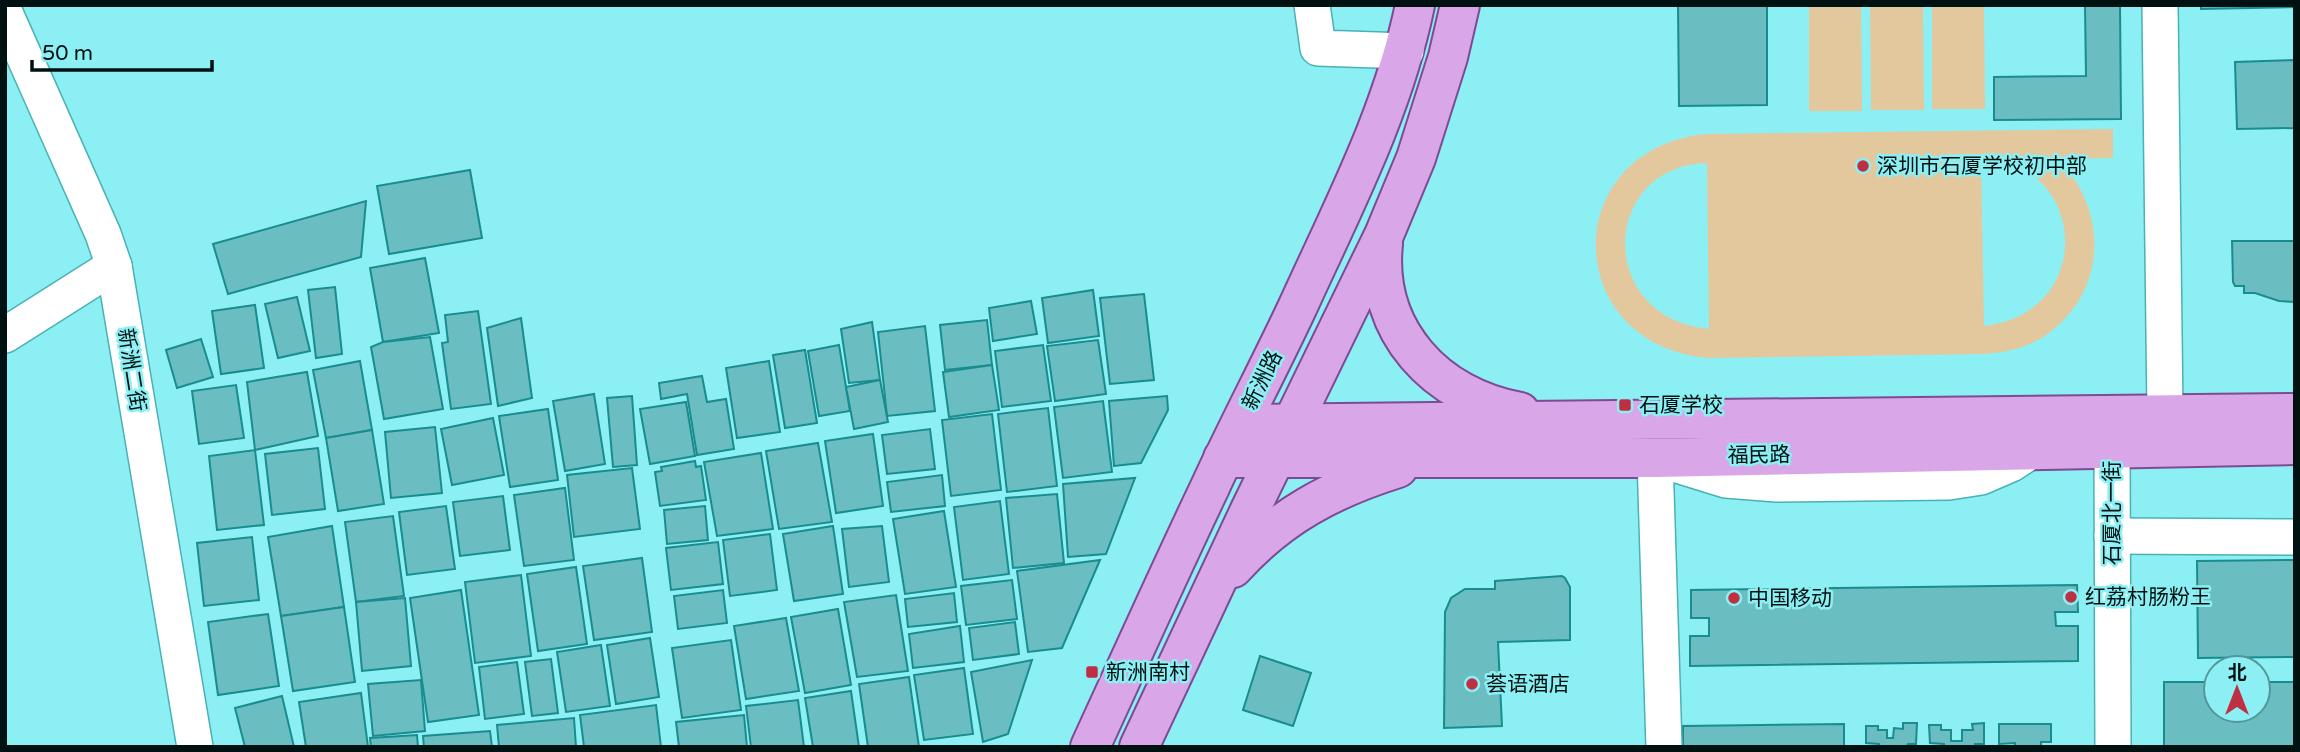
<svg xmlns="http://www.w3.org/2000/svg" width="2300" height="752" font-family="'Varela Round','Noto Sans SC',sans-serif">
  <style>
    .green { fill: #e4c89d; fill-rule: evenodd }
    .building { fill: #6abec1; stroke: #198c90; stroke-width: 2 }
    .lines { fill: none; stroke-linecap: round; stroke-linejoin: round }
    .minor-casing { stroke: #4ab1b4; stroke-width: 38 }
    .major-casing { stroke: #7d4b93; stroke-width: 42 }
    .minor { stroke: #fff; stroke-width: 35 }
    .major { stroke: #d9a6e8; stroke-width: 38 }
    .poi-dot { fill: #bf2f43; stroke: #8ceff3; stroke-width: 2.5 }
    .labels { text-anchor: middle; stroke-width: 5; stroke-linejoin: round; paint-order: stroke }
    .poi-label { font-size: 21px; fill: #001112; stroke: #8ceff3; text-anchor: start }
    .street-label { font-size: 21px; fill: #001112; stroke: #8ceff3 }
  </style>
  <rect width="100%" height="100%" fill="#8ceff3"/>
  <g class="green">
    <polygon points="1809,5 1861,5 1862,111 1809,111"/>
    <polygon points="1870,5 1923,5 1924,110 1871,110"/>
    <polygon points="1932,5 1984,5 1985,109 1932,109"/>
    <path d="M2113,129V158L2057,159C2108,208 2108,288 2050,332C2031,347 2009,352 1985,354L1708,358C1560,344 1558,150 1705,134ZM1981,160C2085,158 2100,312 1984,326ZM1707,163L1709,328V329C1595,318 1600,166 1707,163Z"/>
  </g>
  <g class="building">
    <polygon points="1678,5 1767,5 1767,105 1679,106"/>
    <polygon points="2085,5 2120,5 2121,119 1994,120 1994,77 2086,76"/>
    <polygon points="2201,5 2295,5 2295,7 2201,9"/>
    <polygon points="2295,60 2295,128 2237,129 2235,62"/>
    <polygon points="470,170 482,238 389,254 377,186"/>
    <polygon points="366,201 361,257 228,294 213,244"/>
    <polygon points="2232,241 2295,241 2295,302 2279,301 2255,293 2244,293 2244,286 2235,286 2233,282"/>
    <polygon points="425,258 439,333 383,342 370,268"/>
    <polygon points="335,287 342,354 316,358 308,290"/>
    <polygon points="1093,290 1099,336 1048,343 1042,298"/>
    <polygon points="1144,294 1154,380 1110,384 1100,298"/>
    <polygon points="297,297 310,351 278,358 265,304"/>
    <polygon points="1031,301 1037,334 993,341 989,308"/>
    <polygon points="255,305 264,368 221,374 212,311"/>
    <polygon points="478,311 491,404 451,409 442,343 448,342 445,315"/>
    <polygon points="521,318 532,398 498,406 487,328"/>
    <polygon points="987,320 992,365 945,370 940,325"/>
    <polygon points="872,322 880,380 849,383 841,329"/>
    <polygon points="925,326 935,411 887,416 878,332"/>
    <polygon points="430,337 443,409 384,419 371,347 383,342"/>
    <polygon points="201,339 213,377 177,388 166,350"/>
    <polygon points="1098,340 1106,394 1055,401 1047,346"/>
    <polygon points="839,345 850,411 819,416 808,351"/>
    <polygon points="1043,345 1051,401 1002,407 995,351"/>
    <polygon points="805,350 817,423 785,428 773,355"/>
    <polygon points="360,361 372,430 326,438 313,370"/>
    <polygon points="769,361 780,432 737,438 726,368"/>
    <polygon points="992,365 999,410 949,417 943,372"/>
    <polygon points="307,372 318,436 255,450 247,382"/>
    <polygon points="702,376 707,402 726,399 734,449 697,455 687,394 661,399 659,383"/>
    <polygon points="880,380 888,422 854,429 846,387"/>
    <polygon points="236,385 244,438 199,444 192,391"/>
    <polygon points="594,394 605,464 565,471 553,401"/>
    <polygon points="632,396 637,465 613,467 607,398"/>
    <polygon points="1167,396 1168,410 1141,463 1114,466 1109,401"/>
    <polygon points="1103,401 1112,472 1063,478 1054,407"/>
    <polygon points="686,402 695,456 650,464 640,409"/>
    <polygon points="1048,408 1057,486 1007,492 998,414"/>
    <polygon points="548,409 558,480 510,487 499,416"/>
    <polygon points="992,414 1001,490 951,496 942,420"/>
    <polygon points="493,418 504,475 452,485 441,429"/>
    <polygon points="435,427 442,493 391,498 385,432"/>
    <polygon points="930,429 935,469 887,474 882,435"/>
    <polygon points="372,430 384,504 338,511 326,438"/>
    <polygon points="873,434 883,506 836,513 825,441"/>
    <polygon points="818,443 832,522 779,529 766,451"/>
    <polygon points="318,448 325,509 272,515 265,454"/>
    <polygon points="255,450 264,525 217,530 209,456"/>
    <polygon points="761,453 773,529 717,536 704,462"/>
    <polygon points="695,461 696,467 701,466 706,500 660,506 655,472 662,471 661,467"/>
    <polygon points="632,468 640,529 574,537 567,475"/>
    <polygon points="942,475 945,506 891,512 887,482"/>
    <polygon points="1135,478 1106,554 1068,557 1063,484"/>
    <polygon points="565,488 574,560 524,566 514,495"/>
    <polygon points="1057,494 1064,563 1013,568 1006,498"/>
    <polygon points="503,496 510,550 460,556 453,502"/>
    <polygon points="1000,501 1009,574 963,580 954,507"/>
    <polygon points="446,506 455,569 407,575 399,512"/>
    <polygon points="705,506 708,540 667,544 664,510"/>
    <polygon points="944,511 956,587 905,594 893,519"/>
    <polygon points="393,516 404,596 356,602 345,522"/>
    <polygon points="332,526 344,607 281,616 268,537"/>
    <polygon points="833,526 843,594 794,601 783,534"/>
    <polygon points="882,526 889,582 849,587 842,529"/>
    <polygon points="770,534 777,590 730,596 723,540"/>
    <polygon points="252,537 259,600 204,606 197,543"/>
    <polygon points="718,542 723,584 671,590 666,548"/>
    <polygon points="642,558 652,632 594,640 583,566"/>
    <polygon points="1100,560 1062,648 1028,652 1017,571"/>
    <polygon points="2295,560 2295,657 2198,658 2197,561"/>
    <polygon points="576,567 587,644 538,651 527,574"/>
    <polygon points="521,575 531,656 475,663 465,582"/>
    <polygon points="1562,576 1565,578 1570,587 1570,640 1498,642 1502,726 1444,728 1445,612 1451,598 1465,589 1495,589 1495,581"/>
    <polygon points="1012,580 1017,619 966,625 961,586"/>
    <polygon points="2077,585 2078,612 2055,612 2056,626 2078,626 2078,661 1690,666 1690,636 1709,636 1709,618 1691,618 1691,590"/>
    <polygon points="461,590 479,715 428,722 410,598"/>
    <polygon points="723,590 727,623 678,629 674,596"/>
    <polygon points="954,593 957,622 908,627 905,599"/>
    <polygon points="896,595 908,671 857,677 844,602"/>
    <polygon points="405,598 411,666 362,671 356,602"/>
    <polygon points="344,607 355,682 293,691 281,616"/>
    <polygon points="838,609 851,685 805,693 791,617"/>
    <polygon points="268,614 279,686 218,695 208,622"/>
    <polygon points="786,618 799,691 746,699 734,626"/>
    <polygon points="1015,622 1019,654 973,660 969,628"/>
    <polygon points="960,626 964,662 913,668 909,634"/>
    <polygon points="650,638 659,697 616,704 607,645"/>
    <polygon points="731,640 741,710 682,718 672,648"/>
    <polygon points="601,645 610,706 566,712 557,652"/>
    <polygon points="1260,656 1311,673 1293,726 1243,710"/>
    <polygon points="551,659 558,713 532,716 525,662"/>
    <polygon points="1032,660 1008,734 983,742 971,672"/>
    <polygon points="517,662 524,714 485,719 479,667"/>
    <polygon points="964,668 973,734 924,740 914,675"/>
    <polygon points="909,677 919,747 868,747 859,684"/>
    <polygon points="421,680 425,731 373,736 368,684"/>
    <polygon points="2164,682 2216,682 2216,710 2258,710 2258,682 2295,682 2295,747 2164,747"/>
    <polygon points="851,691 859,747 813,747 805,698"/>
    <polygon points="361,693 368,747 306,747 299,702"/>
    <polygon points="282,696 294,747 245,747 235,708"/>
    <polygon points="798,700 804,747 751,747 746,706"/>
    <polygon points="656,705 661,747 584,747 580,715"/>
    <polygon points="744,715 747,747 679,747 676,722"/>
    <polygon points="574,718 576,747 499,747 497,725"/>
    <polygon points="1903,723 1917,723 1916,744 1908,744 1907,747 1879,747 1879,744 1866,743 1866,726 1878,726 1878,730 1887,730 1887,738 1893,738 1894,728 1903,729"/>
    <polygon points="1984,723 1984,744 1975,744 1975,747 1944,747 1944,744 1930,743 1929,725 1941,725 1941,730 1951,730 1951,741 1962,741 1962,730 1973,730 1972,724"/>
    <polygon points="1844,724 1844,747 1683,747 1683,726"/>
    <polygon points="1999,724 2051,724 2051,742 2041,742 2041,747 2015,747 2015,743 1999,744"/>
    <polygon points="490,731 492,747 424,747 423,736"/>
    <polygon points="417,735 418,747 371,747 370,738"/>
  </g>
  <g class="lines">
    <g class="minor-casing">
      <g id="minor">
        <polyline points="1312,5 1318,48 1406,51"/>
        <polyline points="2160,5 2165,414"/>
        <polyline points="5,13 103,234 114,266 195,747"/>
        <polyline points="5,335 114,266"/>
        <polyline points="2112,448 2113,747"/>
        <polyline points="2112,536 2295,537"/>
        <polyline points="1664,747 1655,458 1726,480 1777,484 1949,482 1981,477 2011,464 2034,449"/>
      </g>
    </g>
    <g class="major-casing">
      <g id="major">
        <path d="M1383,244C1374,331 1436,397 1520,412"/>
        <polyline points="1241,424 2295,413"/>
        <polyline points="1223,458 1655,458 2295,445"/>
        <path d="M1233,568C1280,516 1331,489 1398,468"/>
        <path d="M1090,747C1130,660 1169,573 1210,487C1238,426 1270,366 1298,306C1343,207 1393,112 1415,5"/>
        <polyline points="1139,747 1250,510 1384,235 1416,158 1448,57 1460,5"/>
      </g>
    </g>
    <use href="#minor" class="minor"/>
    <use href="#major" class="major"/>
  </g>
  <g class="poi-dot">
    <circle cx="1863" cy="166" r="7"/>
    <rect x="1618" y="398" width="14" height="14" rx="3.5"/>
    <circle cx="2071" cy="597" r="7"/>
    <circle cx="1734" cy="598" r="7"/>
    <rect x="1085" y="665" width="14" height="14" rx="3.5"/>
    <circle cx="1472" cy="684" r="7"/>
  </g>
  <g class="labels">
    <g class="poi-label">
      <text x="1877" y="173">深圳市石厦学校初中部</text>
      <text x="1639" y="412">石厦学校</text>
      <text x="2085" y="604">红荔村肠粉王</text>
      <text x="1748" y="605">中国移动</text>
      <text x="1106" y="679">新洲南村</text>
      <text x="1486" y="691">荟语酒店</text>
    </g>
    <g class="street-label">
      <text transform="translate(132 370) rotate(81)" y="7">新洲二街</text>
      <text transform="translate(1262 380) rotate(-64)" y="7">新洲路</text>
      <text transform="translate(1759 455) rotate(-1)" y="7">福民路</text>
      <text transform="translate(2112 513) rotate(-90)" y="7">石厦北一街</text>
    </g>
  </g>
  <rect width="2300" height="752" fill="none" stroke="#001112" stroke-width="14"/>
  <g transform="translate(2237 689)"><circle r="33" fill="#8ceff3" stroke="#549699" stroke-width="2"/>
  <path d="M0-5L12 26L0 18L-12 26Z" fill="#bf2f43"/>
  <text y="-10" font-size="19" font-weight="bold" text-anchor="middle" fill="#001112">北</text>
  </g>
  <path d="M32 60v10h180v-10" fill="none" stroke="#001112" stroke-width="3.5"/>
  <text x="42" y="60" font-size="21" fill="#001112" stroke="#8ceff3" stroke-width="5" paint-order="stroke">50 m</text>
</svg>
